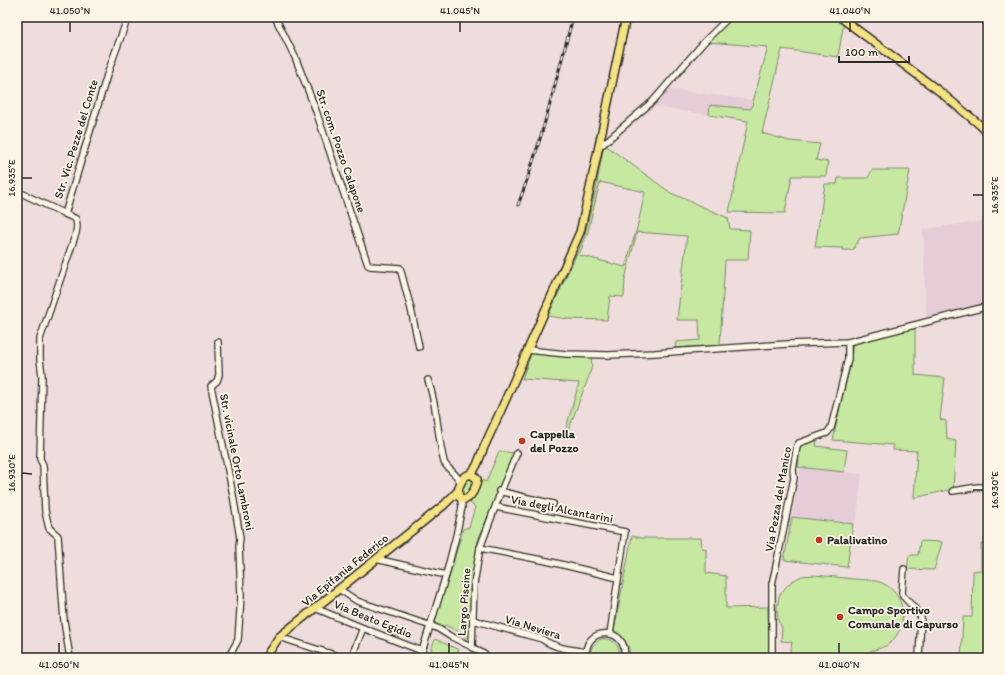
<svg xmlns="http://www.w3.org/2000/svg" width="1005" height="675" font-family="Itim,sans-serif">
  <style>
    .built { fill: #e6ccd7 }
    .green { fill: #c6e8a1; stroke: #788a66; fill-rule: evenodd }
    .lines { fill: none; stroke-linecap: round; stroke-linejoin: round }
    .minor-casing { stroke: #2b2b2b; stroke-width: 8 }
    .major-casing { stroke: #2b2b2b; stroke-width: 10 }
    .minor { stroke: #fcf5e5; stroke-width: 5.5 }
    .major { stroke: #f5e382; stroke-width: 7 }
    .rail-casing { stroke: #2b2b2b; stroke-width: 3 }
    .rail { stroke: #fcf5e5; stroke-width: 1.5; stroke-dasharray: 4.5; stroke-linecap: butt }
    .ticks { fill: none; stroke: #2b2b2b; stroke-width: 1.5 }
    .poi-dot { fill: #c8321e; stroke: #fcf5e5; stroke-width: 1.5 }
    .labels { text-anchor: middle; stroke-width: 3.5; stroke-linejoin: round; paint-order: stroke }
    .street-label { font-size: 12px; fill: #2b2b2b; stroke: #fcf5e5 }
    .poi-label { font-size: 12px; font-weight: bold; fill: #2b2b2b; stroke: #fcf5e5; text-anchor: start }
    .neatline { fill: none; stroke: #2b2b2b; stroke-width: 1.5 }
    .ticks-label { font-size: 10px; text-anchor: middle; fill: #2b2b2b }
  </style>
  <rect width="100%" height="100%" fill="#efdddd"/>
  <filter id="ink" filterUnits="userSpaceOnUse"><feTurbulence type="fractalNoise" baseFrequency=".025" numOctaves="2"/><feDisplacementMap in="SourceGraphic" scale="8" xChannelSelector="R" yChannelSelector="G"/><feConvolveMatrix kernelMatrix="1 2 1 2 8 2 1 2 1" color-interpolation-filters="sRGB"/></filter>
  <g filter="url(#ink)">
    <g class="built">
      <polygon points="669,89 753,100 751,109 711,105 709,115 651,106"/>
      <polygon points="985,221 984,305 926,319 923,229"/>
      <polygon points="801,467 862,474 857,517 853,524 792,517"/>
    </g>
    <g class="green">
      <polygon points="732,17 857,17 856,24 844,22 838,57 782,49 762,133 790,141 820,144 816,160 828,162 826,176 792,176 785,213 729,212 748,121 709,115 710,105 751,109 768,47 708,42"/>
      <path d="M605,145L671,193L728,218L730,229L750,230L748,260H725L720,345L675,348L676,342L700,340L699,320H677L687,236L637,232L625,279L624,297L610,296L607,320L568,319L548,316L584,238L596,189L603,149ZM600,182L645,192L637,228L625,267L579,255L587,235Z"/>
      <polygon points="872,170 910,170 898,234 860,238 853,250 843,250 843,248 815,247 825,184 837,184 838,178 868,178"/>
      <polygon points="988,221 988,304 987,304 987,253"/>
      <polygon points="915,326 915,375 945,378 940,419 946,421 947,439 956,441 953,489 914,498 917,451 893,450 893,445 833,440 841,403 850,367 853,342"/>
      <polygon points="532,351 591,356 592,366 589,376 566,436 564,435 579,383 522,379"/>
      <polygon points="818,438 816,446 847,450 844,472 798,467 800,447 804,443"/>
      <polygon points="499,451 514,453 478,540 470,589 471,638 469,640 467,640 464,639 466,635 445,625 443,628 436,626 434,620 449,578 463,529 469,527 475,507 470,503 470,502 479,487 479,479 486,482"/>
      <polygon points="467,477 474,479 474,484 466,496 462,497 460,493 466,478"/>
      <polygon points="792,517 853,524 847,567 784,560"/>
      <path d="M632,536L641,538H701L702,548L706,549V573L726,576V608L768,607L769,658H629C632,647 623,636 614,631Z"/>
      <polygon points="920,541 942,542 934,570 907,569 909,556 911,555 918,555"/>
      <polygon points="981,544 988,544 988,658 961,658 963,617 972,617 973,571 981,570"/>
      <path d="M813,575C826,576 839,577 853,579C864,580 876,579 886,585C907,598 908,627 890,643C884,648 877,649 870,651L869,658H811L790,655L792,642L781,641L782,628L778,620L777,608L779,596L785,588L792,581L802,576Z"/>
      <polygon points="435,639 459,650 455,658 447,658 431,650"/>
      <path d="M601,639C614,638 621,645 619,658H591C589,649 593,644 601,639Z"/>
    </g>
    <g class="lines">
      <g class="minor-casing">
        <g id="minor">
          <polyline points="275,17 295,57 315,108 368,265 370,266 400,268 411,309 419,347"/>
          <polyline points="599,145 603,144 653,101 704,42 729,17"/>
          <polyline points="17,191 65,214"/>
          <polyline points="218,342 219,375 217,381 211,386 233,495 240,538 239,546 241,596 238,640 228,658"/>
          <polyline points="528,350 566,354 608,355 655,353 788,344 848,342 985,307 988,307"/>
          <path d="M428,380C433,395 436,412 438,428C440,439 441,451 444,462C447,469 457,474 461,483"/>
          <polyline points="499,491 553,504"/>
          <polyline points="953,491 978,487 988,488"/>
          <polyline points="496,507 625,532 610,634"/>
          <polyline points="480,548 547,561 618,578"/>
          <polyline points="376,559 446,575"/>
          <polyline points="904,569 902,593 903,596 919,613 921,618 919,658"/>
          <polyline points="339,589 357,601 437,628 450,636 472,647 485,655 487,658"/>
          <polyline points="315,608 363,628 422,651"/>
          <path d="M473,620L542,639C554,648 572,650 586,652"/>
          <polyline points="279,637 344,658"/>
          <polyline points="472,647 474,584 480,548 501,491 517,453"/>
          <polyline points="70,658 64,621 58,536 49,528 45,511 43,465 40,459 42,376 40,359 40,339 76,233 77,226 76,219 65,214 107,75 128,17"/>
          <polyline points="351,658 363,628"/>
          <polyline points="420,658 446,575 456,536 462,507 461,499"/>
          <path d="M587,658C580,626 630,625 624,658"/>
          <polyline points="772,658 772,584 775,571 794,478 793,470 797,446 799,443 827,433 831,428 848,359 848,342"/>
        </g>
      </g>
      <g class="major-casing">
        <g id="major">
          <polyline points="840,17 939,91 980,125 988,133"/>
          <polyline points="470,474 474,470 477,465 484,447 501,410 580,232 589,193 626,17"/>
          <path d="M470,474L475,477L477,479C477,485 472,495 468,498C465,500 464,499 461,499C455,492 460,484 464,477Z"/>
          <polyline points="265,658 279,637 444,505 458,491"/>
        </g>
      </g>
      <use href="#minor" class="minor"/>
      <use href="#major" class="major"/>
      <g class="rail-casing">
        <path id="rail" d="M518,205C541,144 556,80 573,17"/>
      </g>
      <use href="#rail" class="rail"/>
    </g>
  </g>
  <path class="ticks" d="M70,32V22M460,32V22M850,32V22M22,178H32M973,195H983M22,473L32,474M973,490H983M59,653V643M449,653V643M839,653V643"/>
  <g class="poi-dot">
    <circle cx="522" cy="441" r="4"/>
    <circle cx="819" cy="540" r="4"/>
    <circle cx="840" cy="617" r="4"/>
  </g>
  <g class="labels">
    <g class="street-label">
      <text transform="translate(76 139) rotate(-73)" y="4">Str. Vic. Pezze del Conte</text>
      <text transform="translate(341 151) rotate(71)" y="4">Str. com. Pozzo Calapone</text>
      <text transform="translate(237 462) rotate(79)" y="4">Str. vicinale Orto Lambroni</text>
      <text transform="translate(778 499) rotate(-80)" y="4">Via Pezza del Manico</text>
      <text transform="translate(562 509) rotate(11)" y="4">Via degli Alcantarini</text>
      <text transform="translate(345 570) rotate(-39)" y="4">Via Epifania Federico</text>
      <text transform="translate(464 602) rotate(-86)" y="4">Largo Piscine</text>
      <text transform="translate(373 619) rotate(22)" y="4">Via Beato Egidio</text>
      <text transform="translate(533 627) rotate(17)" y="4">Via Neviera</text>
    </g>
    <g class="poi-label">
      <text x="530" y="438">Cappella<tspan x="530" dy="14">del Pozzo</tspan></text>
      <text x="827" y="544">Palalivatino</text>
      <text x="848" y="614">Campo Sportivo<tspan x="848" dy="14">Comunale di Capurso</tspan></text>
    </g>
  </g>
  <rect width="1005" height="675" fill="none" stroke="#fcf5e5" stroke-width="44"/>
  <path d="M839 56v6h70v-6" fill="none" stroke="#2b2b2b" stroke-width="2"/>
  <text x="845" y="56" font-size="12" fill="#2b2b2b" stroke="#fcf5e5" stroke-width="3" paint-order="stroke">100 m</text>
  <rect x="22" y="22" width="961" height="631" class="neatline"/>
  <g class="ticks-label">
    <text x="70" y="14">41.050°N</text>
    <text x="460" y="14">41.045°N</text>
    <text x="850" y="14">41.040°N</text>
    <text transform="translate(11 178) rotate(-90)" y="4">16.935°E</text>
    <text transform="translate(994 195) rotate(-90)" y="4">16.935°E</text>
    <text transform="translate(11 473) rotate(-90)" y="4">16.930°E</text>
    <text transform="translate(994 490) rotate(-90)" y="4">16.930°E</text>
    <text x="59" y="668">41.050°N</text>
    <text x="449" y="668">41.045°N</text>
    <text x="839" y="668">41.040°N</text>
  </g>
</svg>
